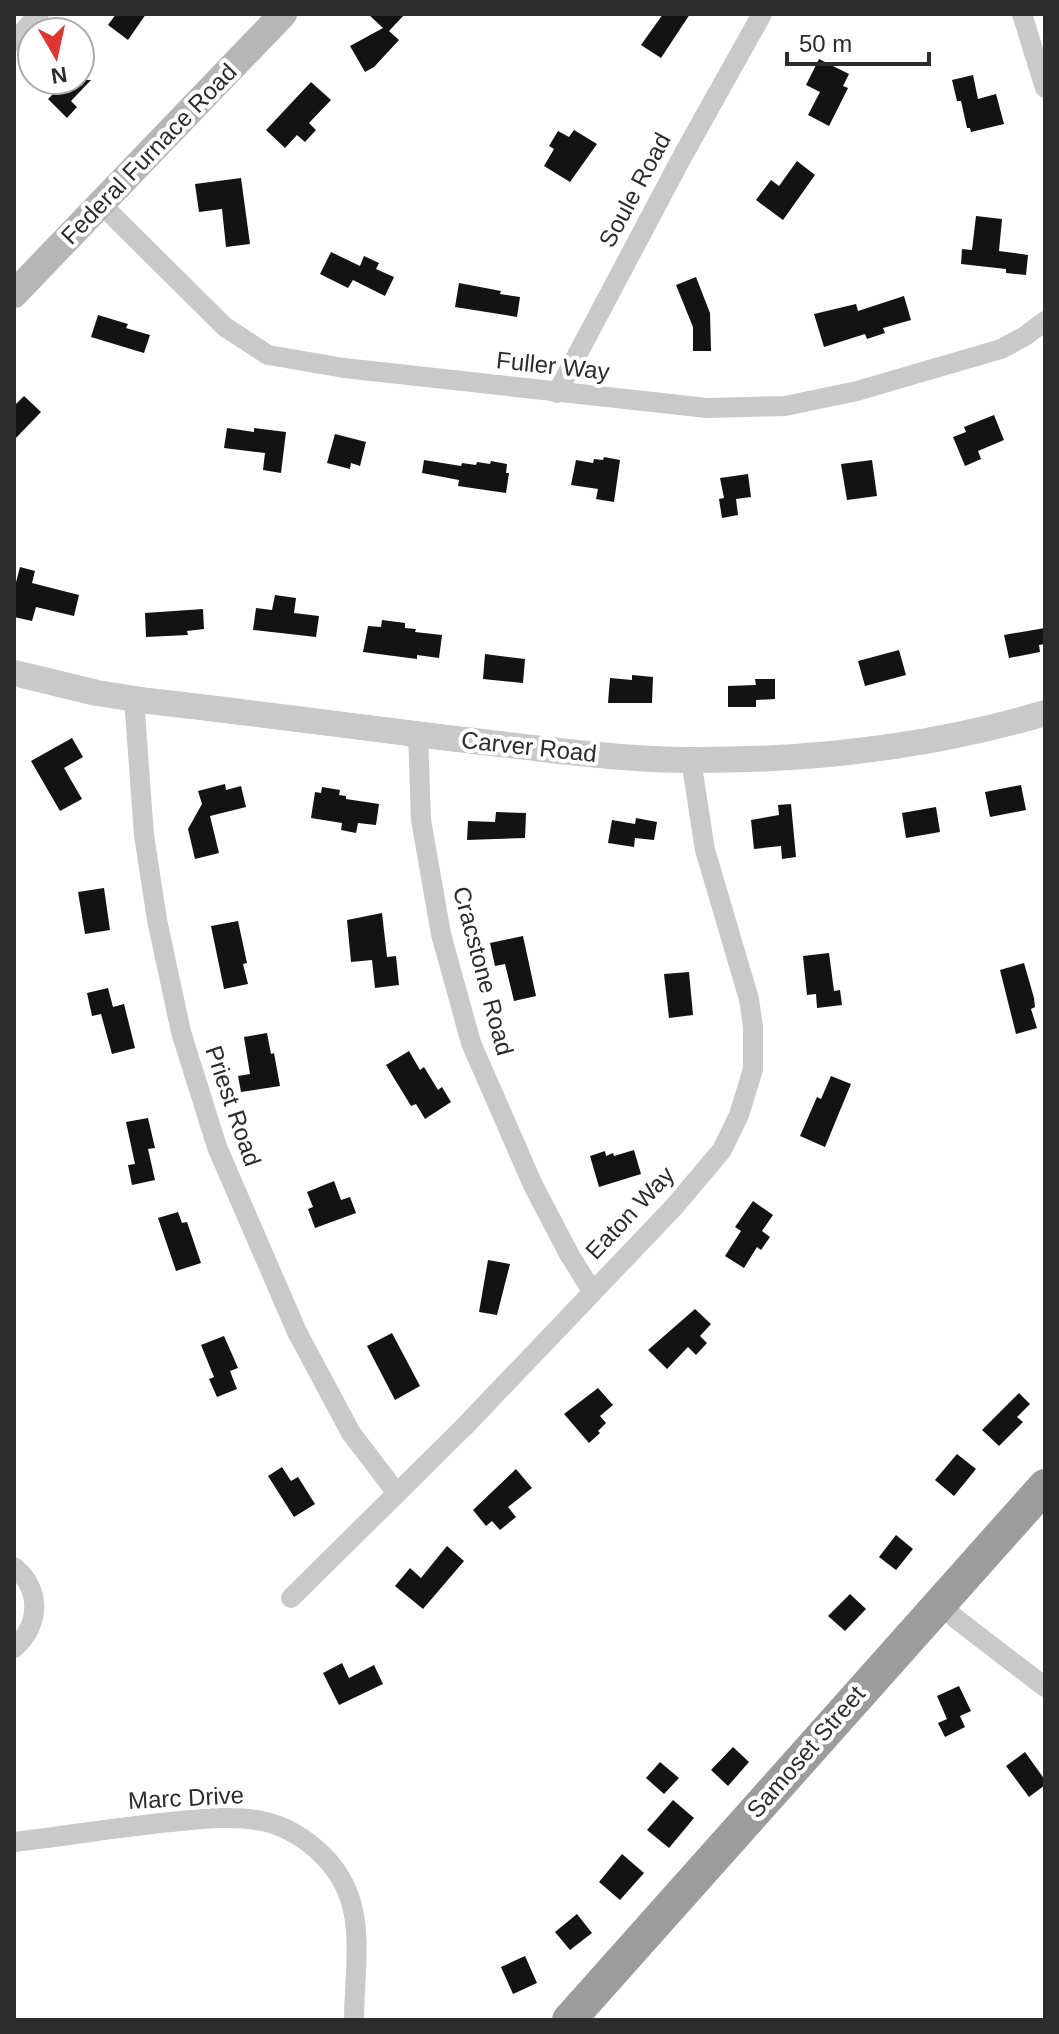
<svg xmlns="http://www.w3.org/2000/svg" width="1059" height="2034" font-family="Helvetica,sans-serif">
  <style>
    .building { fill: #131313 }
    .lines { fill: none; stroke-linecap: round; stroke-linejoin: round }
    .minor { stroke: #c9c9c9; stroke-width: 20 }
    .tertiary { stroke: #c9c9c9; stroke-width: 26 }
    .secondary { stroke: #b6b6b6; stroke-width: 28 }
    .trunk { stroke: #9c9c9c; stroke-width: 34 }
    .labels { text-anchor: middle; stroke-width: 8; stroke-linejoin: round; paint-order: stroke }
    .street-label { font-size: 24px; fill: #2c2c2c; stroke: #fff }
  </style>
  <rect width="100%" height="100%" fill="#fff"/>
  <g class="building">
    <polygon points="116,14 146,14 128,40 108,25"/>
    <polygon points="368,14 405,14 389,31 399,40 374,67 365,72 350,46 383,28"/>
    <polygon points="663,14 690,14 661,58 641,45"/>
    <polygon points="819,59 849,74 843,86 848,88 829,126 808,115 820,92 806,85"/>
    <polygon points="973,75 978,99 996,94 1004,124 971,132 970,128 967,128 961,101 957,101 952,80"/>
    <polygon points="49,80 91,80 71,101 77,107 67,118 48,99 58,89"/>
    <polygon points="311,82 331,100 309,123 316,130 305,142 297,135 285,148 266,130"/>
    <polygon points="574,130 597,144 570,182 544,166 554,149 549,146 558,131 569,137"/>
    <polygon points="797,161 815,175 783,220 756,200 771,180 779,186"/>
    <polygon points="241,178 250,244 226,247 222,209 199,212 195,184"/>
    <polygon points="976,216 1002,219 999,251 1028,255 1026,275 1006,273 1006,269 961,264 962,249 972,250"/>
    <polygon points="331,252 360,266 364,256 379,263 376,269 394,277 385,296 353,280 348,288 320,274"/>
    <polygon points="696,277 710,313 711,351 693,351 693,327 676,285"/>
    <polygon points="459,283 501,291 500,294 520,297 517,317 455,307"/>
    <polygon points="904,296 911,320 883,328 885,333 867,339 865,334 824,347 814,314 856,304 858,311"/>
    <polygon points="98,315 128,324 126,328 150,335 144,353 91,337"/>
    <polygon points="24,396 41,412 14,440 14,406"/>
    <polygon points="994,415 1004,440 978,451 981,459 965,466 953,437 966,432 964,427"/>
    <polygon points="227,428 254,432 254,428 286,432 281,473 263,470 265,453 224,448"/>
    <polygon points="335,434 366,442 360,466 351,463 350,469 327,463"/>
    <polygon points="604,457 620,460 614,502 596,499 598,489 571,485 576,460 593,463 594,459 603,460"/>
    <polygon points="424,460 461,466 462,463 476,465 477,462 490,464 491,461 507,464 506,473 509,473 506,493 458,486 459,480 422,473"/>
    <polygon points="872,460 877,496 847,500 841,464"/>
    <polygon points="748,474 751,497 736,499 738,515 722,518 719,499 724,498 720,478"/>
    <polygon points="20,567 35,571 32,583 79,595 74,616 36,607 32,621 14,617 14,590"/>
    <polygon points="275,595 296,598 294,613 319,616 316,637 253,630 256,608 272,610"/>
    <polygon points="203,609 204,629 187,631 188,635 146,637 145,613"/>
    <polygon points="382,620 405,623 405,628 416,629 415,632 442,635 439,658 417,655 417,659 363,652 368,626 381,627"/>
    <polygon points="1045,628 1045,644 1039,645 1040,652 1009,658 1004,635"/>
    <polygon points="899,650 906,675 865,686 858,661"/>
    <polygon points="485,654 525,659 523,683 483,679"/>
    <polygon points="632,675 653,677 652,703 608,703 610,678 632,680"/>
    <polygon points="755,679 775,679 775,699 756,700 756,707 728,707 728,686 756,685"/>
    <polygon points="72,738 83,757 64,768 82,799 60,811 31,761"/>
    <polygon points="225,784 226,790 241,786 246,807 210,816 219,853 195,859 188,829 202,804 198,791"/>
    <polygon points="1021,785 1026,810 990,817 985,792"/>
    <polygon points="322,787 340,790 339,795 346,796 346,799 379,804 376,825 358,823 356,833 341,830 342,823 311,818 315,792 321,793"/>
    <polygon points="791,804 796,857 782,859 781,846 754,849 751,820 779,815 778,805"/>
    <polygon points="936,807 940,832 906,838 902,813"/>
    <polygon points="496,812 526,813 525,838 467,840 468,821 495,822"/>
    <polygon points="636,818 657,822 654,840 635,838 634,847 608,843 612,820 635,824"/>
    <polygon points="104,888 110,930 85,934 78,892"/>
    <polygon points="382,913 387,957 396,956 399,985 375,988 372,960 351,962 347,920"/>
    <polygon points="238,921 247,963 243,964 248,984 224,989 211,926"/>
    <polygon points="523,936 536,996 514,1001 505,964 495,966 490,943"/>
    <polygon points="829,953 834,991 840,990 842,1005 817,1008 816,994 807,995 803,956"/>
    <polygon points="1024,963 1034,998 1035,1007 1031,1009 1037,1028 1016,1034 1000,970"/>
    <polygon points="689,972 693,1015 669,1018 664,974"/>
    <polygon points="108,988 113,1007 124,1004 135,1048 112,1054 101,1014 92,1016 87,993"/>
    <polygon points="267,1033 271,1054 274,1053 280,1086 241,1092 238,1076 250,1074 244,1037"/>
    <polygon points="409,1051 420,1070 424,1067 438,1090 442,1087 451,1102 425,1119 416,1104 411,1106 386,1065"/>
    <polygon points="831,1076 851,1084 825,1147 800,1136 817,1097 821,1099"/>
    <polygon points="148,1118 155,1148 148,1149 155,1180 132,1185 128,1165 135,1164 126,1122"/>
    <polygon points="634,1150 641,1174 599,1187 590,1156 605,1151 606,1156 613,1153 614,1156"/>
    <polygon points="334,1181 341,1200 350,1197 356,1213 315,1228 308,1209 313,1207 307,1192"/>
    <polygon points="753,1201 773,1215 762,1231 770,1237 761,1250 757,1247 744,1268 725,1256 741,1231 735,1227"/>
    <polygon points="178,1212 182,1223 187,1222 201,1263 176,1271 158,1218"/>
    <polygon points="488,1260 510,1264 497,1315 479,1312"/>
    <polygon points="695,1309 711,1324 700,1336 707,1343 696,1355 688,1347 667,1369 648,1350"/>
    <polygon points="392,1333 420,1386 395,1400 367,1346"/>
    <polygon points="224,1336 238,1368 230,1371 237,1389 217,1397 209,1379 214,1377 201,1345"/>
    <polygon points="598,1388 613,1405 600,1416 606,1423 598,1431 600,1433 589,1443 564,1414"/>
    <polygon points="1019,1393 1030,1404 1017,1417 1023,1422 999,1446 982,1430"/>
    <polygon points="957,1454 976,1469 954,1496 935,1480"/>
    <polygon points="282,1467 291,1481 298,1477 315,1504 294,1517 268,1476"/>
    <polygon points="516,1469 532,1488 508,1507 516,1517 500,1530 492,1521 486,1526 473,1510"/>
    <polygon points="896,1535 913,1549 896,1570 879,1557"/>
    <polygon points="447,1546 464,1561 423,1609 395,1586 410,1568 421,1578"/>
    <polygon points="850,1594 866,1609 845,1631 828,1616"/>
    <polygon points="342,1663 349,1678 374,1665 383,1684 339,1705 323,1673"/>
    <polygon points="959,1686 971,1711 960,1716 965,1727 945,1737 938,1723 947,1719 937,1696"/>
    <polygon points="733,1747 749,1762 728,1786 711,1770"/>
    <polygon points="1025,1752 1045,1780 1045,1785 1029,1797 1006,1766"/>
    <polygon points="660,1762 679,1778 664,1794 646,1778"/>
    <polygon points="673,1800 694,1818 669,1848 647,1830"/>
    <polygon points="622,1854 644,1873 620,1900 599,1882"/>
    <polygon points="577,1914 592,1933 570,1950 555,1932"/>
    <polygon points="525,1956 537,1983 513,1994 501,1967"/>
  </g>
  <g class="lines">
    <g class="minor">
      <polyline points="1022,14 1045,88"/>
      <polyline points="14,42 39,14"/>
      <polyline points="100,203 225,327 268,355 344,368 707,408 785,406 857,391 1001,349 1025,336 1045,321"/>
      <polyline points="557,393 682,157 762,14"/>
      <polyline points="134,699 144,835 157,920 181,1032 217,1147 297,1332 351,1433 396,1492"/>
      <polyline points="418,734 421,820 441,934 471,1043 533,1185 569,1254 592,1291"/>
      <path d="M14,1567C42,1589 40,1626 14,1648"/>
      <polyline points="291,1598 465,1426 674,1207 722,1150 739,1115 753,1069 753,1027 749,999 705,850 691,760"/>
      <polyline points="940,1601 955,1618 1045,1687"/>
      <path d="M14,1842C66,1836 119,1827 171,1822C201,1819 233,1815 262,1821C300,1829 338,1861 350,1899C362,1933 354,1984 354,2020"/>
    </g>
    <path class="tertiary" d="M14,673L97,693L148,701C257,713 365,728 474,741C544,749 614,759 685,760C807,761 928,748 1045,713"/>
    <polyline class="secondary" points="14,294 283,14"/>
    <polyline class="trunk" points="569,2020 1045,1486"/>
  </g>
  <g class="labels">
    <g class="street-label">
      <text transform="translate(149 154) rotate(-46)" y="8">Federal Furnace Road</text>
      <text transform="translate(635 190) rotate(-62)" y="8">Soule Road</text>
      <text transform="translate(553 366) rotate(6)" y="8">Fuller Way</text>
      <text transform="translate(529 747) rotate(6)" y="8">Carver Road</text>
      <text transform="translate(483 971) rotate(75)" y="8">Cracstone Road</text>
      <text transform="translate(233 1106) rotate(71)" y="8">Priest Road</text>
      <text transform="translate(630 1213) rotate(-47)" y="8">Eaton Way</text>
      <text transform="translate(806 1752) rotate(-49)" y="8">Samoset Street</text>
      <text transform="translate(186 1798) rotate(-3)" y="8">Marc Drive</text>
    </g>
  </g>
  <rect width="1059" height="2034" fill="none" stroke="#2c2c2c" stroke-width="32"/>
  <g transform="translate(56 56) rotate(171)"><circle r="38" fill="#ffffff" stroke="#ababab" stroke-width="2"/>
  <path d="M0-6L14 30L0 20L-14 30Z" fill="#de3733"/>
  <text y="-12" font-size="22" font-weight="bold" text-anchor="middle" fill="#2c2c2c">N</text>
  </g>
  <path d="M787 52v12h142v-12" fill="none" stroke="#2c2c2c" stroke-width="4"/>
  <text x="799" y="52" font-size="24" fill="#2c2c2c" stroke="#ffffff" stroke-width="6" paint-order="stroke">50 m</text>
</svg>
